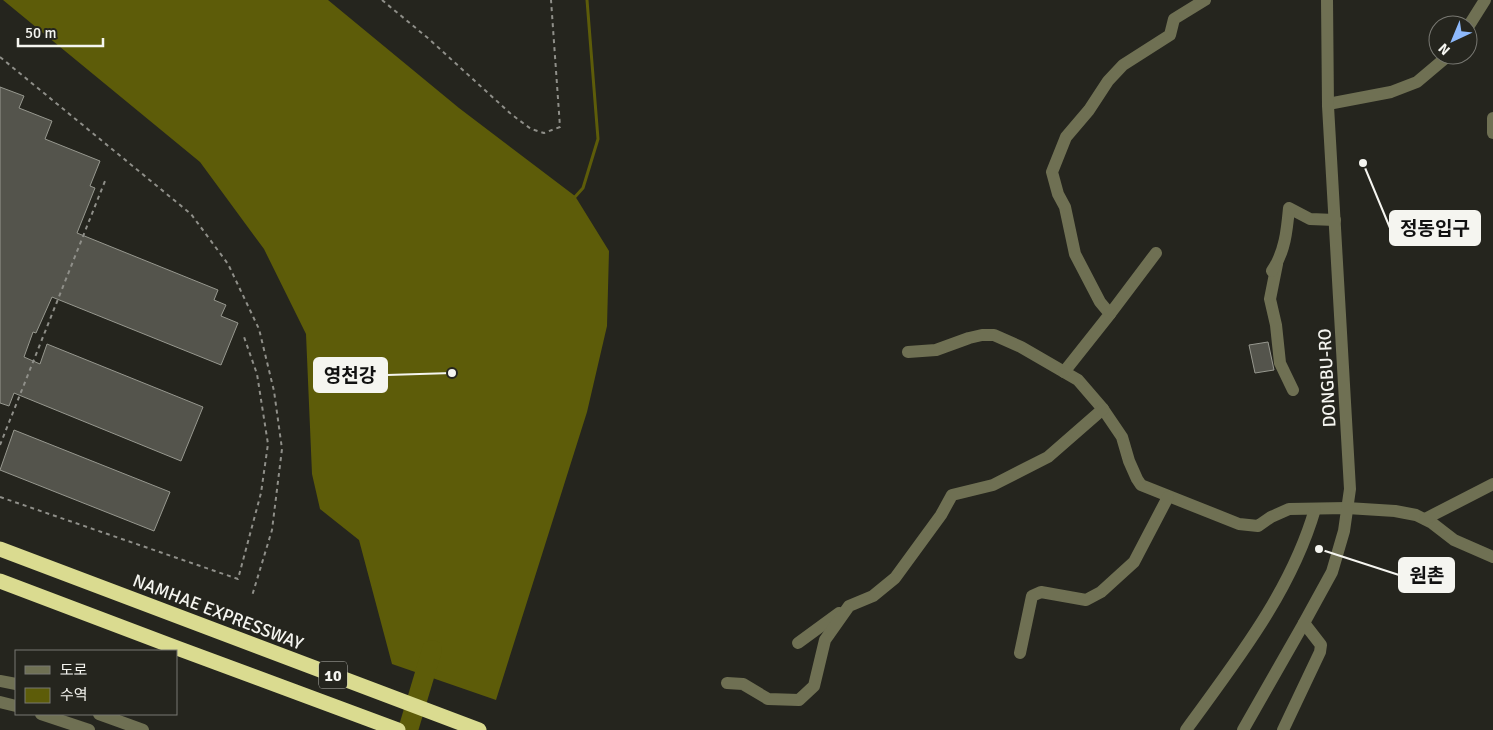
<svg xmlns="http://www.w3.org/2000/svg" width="1493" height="730" font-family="Signika,'Noto Sans KR',sans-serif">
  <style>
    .water { fill: #5d5c09 }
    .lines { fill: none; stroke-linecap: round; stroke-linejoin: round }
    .stream { stroke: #5d5c09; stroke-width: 3 }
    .river { stroke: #5d5c09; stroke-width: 20 }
    .building { fill: #54544c; stroke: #97988f }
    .path { stroke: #8f8f89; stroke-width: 2; stroke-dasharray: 4 4; stroke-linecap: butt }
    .minor { stroke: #6f7053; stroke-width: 12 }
    .highway { stroke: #dadb90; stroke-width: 15 }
    .labels { text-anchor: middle; stroke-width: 4; stroke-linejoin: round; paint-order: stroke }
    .shield { fill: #25251e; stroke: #b7b7b1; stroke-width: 1 }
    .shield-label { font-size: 16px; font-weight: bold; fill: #f5f5f0 }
    .street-label { font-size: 18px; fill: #f5f5f0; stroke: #25251e }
    .leader { fill: none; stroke: #f5f5f0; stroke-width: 2 }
    .callout-dot { fill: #f5f5f0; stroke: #25251e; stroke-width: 2 }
    .callout { fill: #f5f5f0; stroke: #f5f5f0; stroke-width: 2 }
    .callout-label { font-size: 19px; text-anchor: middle; font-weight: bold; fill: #111 }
  </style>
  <rect width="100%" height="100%" fill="#25251e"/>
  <polygon class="water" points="3,0 328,0 459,108 575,196 609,251 607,326 587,412 496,700 392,664 359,540 320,509 312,474 306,334 264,249 200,162"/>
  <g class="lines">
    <polyline class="stream" points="574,198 583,188 598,139 587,0"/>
    <polyline class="river" points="408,730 432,650"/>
  </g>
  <g class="building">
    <polygon points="0,87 24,96 19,108 52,121 45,139 100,161 90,186 95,188 77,233 218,290 214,300 226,305 221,316 238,323 221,365 52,297 36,333 33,332 24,357 40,364 47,344 203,407 181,461 14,393 9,406 0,403"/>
    <polygon points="1268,342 1274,370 1255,373 1249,345"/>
    <polygon points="14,430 170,492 154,531 0,470"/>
  </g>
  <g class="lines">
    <g class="path">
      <polyline points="382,0 429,39 511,114 531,129 544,133 560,127 551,0"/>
      <polyline points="0,57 191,214 228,264 259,329 274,391 282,449 272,530 252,596"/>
      <polyline points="0,445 105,181"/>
      <polyline points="0,497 238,579 261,493 268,444 257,374 243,334"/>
    </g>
    <g class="minor">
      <polyline points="1468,27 1485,0"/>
      <polyline points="1328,104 1391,92 1417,82 1449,55"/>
      <polyline points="1493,118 1493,133"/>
      <polyline points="1277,264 1270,299 1276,325 1280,363 1293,390"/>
      <path d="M1272,271C1285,252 1287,230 1289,208L1310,219L1335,220"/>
      <polyline points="1110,314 1156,253"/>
      <polyline points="908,352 936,350 969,338 982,335 994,335 1021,347 1078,380 1103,409 1122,437 1129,461 1137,479 1141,485 1239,524 1258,526 1271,517 1289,509 1347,508 1395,511 1416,515 1432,523 1454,540 1493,557"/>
      <polyline points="1064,372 1110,314 1100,302 1075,254 1065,207 1058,194 1052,172 1066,137 1089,110 1108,81 1123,65 1170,35 1174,19 1205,0"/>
      <polyline points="1425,519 1493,484"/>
      <polyline points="798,643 839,613"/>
      <polyline points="1020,653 1032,596 1041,592 1086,600 1101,592 1134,562 1168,497"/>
      <polyline points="0,681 16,684"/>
      <polyline points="727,683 743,684 768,699 799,700 814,686 825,640 849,606 873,596 895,578 941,515 952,495 993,485 1048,457 1103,409"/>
      <polyline points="0,702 16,706"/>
      <polyline points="41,714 89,730"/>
      <polyline points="99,714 143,730"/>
      <path d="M1186,730C1236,661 1291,592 1315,509"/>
      <polyline points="1243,730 1304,623"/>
      <polyline points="1283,730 1320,652 1321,645 1304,623 1332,572 1344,531 1350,489 1328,106 1327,0"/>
    </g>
    <g class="highway">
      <polyline points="0,549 479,730"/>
      <polyline points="0,581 177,648 398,730"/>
    </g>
  </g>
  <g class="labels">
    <rect class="shield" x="319" y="661.5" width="28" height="27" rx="4"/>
    <g class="shield-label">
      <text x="333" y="681">10</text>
    </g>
    <g class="street-label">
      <text transform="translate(1327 378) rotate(-93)" y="6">DONGBU-RO</text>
      <text transform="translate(218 612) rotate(21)" y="6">NAMHAE EXPRESSWAY</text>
    </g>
  </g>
  <path class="leader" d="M1363 163L1390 228M452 373L387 375M1319 549L1399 575"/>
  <g class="callout-dot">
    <circle cx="1363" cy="163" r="5"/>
    <circle cx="452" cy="373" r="5"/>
    <circle cx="1319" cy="549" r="5"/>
  </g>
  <g class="callout">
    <rect x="1390" y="211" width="90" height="34" rx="5"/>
    <rect x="314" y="358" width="73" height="34" rx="5"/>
    <rect x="1399" y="558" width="55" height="34" rx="5"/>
  </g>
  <g class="callout-label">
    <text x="1435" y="235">정동입구</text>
    <text x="350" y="382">영천강</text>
    <text x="1427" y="582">원촌</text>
  </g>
  <rect x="15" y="650" width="162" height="65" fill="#25251e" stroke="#787872"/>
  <rect x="25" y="666" width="25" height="8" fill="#6f7053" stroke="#787872"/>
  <text x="60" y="675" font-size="15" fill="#f5f5f0">도로</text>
  <rect x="25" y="688" width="25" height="15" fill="#5d5c09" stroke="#787872"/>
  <text x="60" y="700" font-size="15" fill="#f5f5f0">수역</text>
  <g transform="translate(1453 40) rotate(224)"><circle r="24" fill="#25251e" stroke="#787872"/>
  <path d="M0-4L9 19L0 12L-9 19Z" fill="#8db9fc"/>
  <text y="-8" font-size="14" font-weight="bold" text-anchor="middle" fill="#f5f5f0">N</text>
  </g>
  <path d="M18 38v8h85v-8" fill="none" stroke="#f5f5f0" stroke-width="2.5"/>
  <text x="25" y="38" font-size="15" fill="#f5f5f0" stroke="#25251e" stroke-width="4" paint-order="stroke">50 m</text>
</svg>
